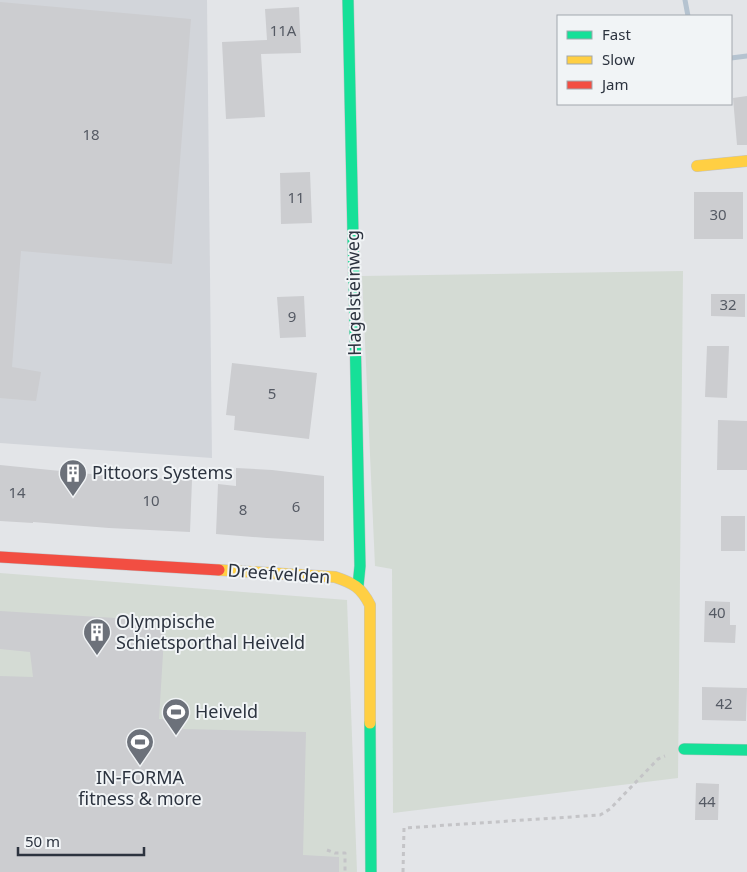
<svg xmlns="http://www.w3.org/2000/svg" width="747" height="872" font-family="'Noto Sans',sans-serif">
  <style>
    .built { fill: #d2d5da }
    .green { fill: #d4dbd4 }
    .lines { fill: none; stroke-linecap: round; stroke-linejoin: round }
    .stream { stroke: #b5c3d0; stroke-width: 5 }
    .building { fill: #cccdd0 }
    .fast-casing { stroke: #c2c3c6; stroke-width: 12 }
    .slow-casing { stroke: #c2c3c6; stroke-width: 12 }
    .jam-casing { stroke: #c2c3c6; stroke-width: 12 }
    .path { stroke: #c4c4c7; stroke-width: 3; stroke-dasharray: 4 4; stroke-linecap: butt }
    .fast { stroke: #16e098; stroke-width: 11 }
    .slow { stroke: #ffcf43; stroke-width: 11 }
    .jam { stroke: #f24e42; stroke-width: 11 }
    .labels { text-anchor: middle; stroke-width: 4; stroke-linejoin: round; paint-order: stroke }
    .number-label { font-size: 15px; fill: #555a64 }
    .street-label { font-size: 18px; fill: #2c333f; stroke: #f1f4f6 }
    .poi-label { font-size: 18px; fill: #2c333f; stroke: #f1f4f6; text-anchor: start }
  </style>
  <rect width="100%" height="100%" fill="#e3e5e8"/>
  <polygon class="built" points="0,0 207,0 212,458 0,443"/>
  <g class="green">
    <polygon points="683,271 678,778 393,813 392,569 375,566 362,276"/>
    <polygon points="0,573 347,600 357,872 0,872"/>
  </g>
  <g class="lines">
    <g class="stream">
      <polyline points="685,0 688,16"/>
      <polyline points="731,58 747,56"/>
    </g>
  </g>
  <g class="building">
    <polygon points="0,2 191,19 172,264 21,251 12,367 41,372 36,401 0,398"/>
    <polygon points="299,7 301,53 261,54 265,117 226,119 222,42 267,40 265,9"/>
    <polygon points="747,96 747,145 737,145 733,98"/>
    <polygon points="310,172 312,223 281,224 280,173"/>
    <rect x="694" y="192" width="49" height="47"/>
    <polygon points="711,294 745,294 745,317 711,316"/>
    <polygon points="304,296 306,337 280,338 277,297"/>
    <polygon points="707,346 729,346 727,398 705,397"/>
    <polygon points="232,363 317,373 309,439 234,430 235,416 226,415"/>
    <polygon points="718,420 747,421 747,470 717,470"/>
    <polygon points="0,465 111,476 192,480 190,532 109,528 33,522 33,523 0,521"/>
    <polygon points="236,468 272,470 324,476 324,541 267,538 216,534 218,484 236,486"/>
    <rect x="721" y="516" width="24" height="35"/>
    <polygon points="705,601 730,602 730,625 736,625 735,643 704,642"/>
    <polygon points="0,611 165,621 159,719 184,719 183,729 306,732 303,855 339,857 339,872 0,872 0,676 33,677 30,652 0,649"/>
    <polygon points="702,687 747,688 746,721 702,720"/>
    <polygon points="696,783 719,784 718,820 695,820"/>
  </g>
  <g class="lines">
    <g class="fast-casing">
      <g id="fast">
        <polyline points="348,0 360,566 358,586"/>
        <polyline points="370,723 371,872"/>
        <polyline points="684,749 747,750"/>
      </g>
    </g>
    <g class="slow-casing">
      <g id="slow">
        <polyline points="697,166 747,161"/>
        <path d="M219,570L335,577C353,583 361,587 370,605V723"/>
      </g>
    </g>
    <g class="jam-casing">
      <polyline id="jam" points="0,557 219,570"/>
    </g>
    <g class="path">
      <polyline points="327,850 335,853 345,853 345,872"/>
      <polyline points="403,872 404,828 600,815 610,809 658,759 665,756"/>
    </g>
    <use href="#fast" class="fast"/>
    <use href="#slow" class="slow"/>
    <use href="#jam" class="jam"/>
  </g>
  <defs>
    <g id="building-pin" transform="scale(1.4375)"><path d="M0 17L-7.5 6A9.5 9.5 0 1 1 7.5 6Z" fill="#6c717a" stroke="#f1f4f6"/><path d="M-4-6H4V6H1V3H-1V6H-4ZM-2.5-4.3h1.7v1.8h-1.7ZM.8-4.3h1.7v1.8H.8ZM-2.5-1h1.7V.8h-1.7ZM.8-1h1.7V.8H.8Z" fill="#fff"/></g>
    <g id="stadium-pin" transform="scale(1.4375)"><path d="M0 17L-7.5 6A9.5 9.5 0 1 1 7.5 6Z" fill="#6c717a" stroke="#f1f4f6"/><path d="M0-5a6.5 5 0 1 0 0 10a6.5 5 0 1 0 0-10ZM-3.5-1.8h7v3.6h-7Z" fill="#fff"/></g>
  </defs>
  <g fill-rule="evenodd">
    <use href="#building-pin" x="73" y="473"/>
    <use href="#building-pin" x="97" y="632"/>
    <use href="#stadium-pin" x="176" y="712"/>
    <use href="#stadium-pin" x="140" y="742"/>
  </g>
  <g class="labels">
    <g class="number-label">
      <text x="283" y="36">11A</text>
      <text x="91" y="140">18</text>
      <text x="296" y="203">11</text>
      <text x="718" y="220">30</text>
      <text x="728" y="310">32</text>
      <text x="292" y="322">9</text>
      <text x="272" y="399">5</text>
      <text x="17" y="498">14</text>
      <text x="151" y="506">10</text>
      <text x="296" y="512">6</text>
      <text x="243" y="515">8</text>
      <text x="717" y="618">40</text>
      <text x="724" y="709">42</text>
      <text x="707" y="807">44</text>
    </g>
    <g class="street-label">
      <text transform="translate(354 293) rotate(-91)" y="6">Hagelsteinweg</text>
      <text transform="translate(279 574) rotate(4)" y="6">Dreefvelden</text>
    </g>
    <g class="poi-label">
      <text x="92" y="479">Pittoors Systems</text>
      <text x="116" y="628">Olympische<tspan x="116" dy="21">Schietsporthal Heiveld</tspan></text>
      <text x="195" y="718">Heiveld</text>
      <text x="140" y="784" text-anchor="middle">IN-FORMA<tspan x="140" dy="21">fitness &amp; more</tspan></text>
    </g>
  </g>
  <rect x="557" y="15" width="175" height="90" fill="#f1f4f6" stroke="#a2a7ad"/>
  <rect x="567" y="31" width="25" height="8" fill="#16e098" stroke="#a2a7ad"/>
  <text x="602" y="40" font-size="15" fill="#2c333f">Fast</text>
  <rect x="567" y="56" width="25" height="8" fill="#ffcf43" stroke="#a2a7ad"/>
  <text x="602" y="65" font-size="15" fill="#2c333f">Slow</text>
  <rect x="567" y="81" width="25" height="8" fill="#f24e42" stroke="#a2a7ad"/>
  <text x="602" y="90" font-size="15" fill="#2c333f">Jam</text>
  <path d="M18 847v8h126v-8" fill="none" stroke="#2c333f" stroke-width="2.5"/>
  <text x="25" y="847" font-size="15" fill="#2c333f" stroke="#f1f4f6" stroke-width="4" paint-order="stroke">50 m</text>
</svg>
